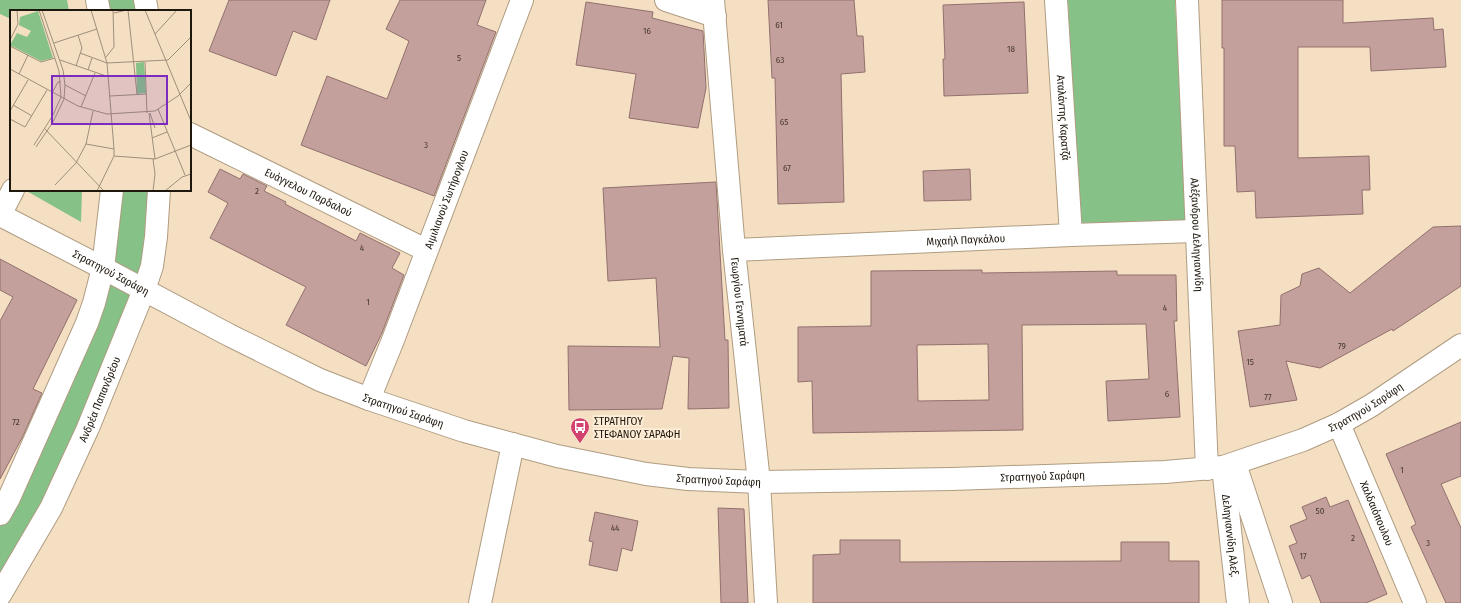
<svg xmlns="http://www.w3.org/2000/svg" width="1461" height="603" font-family="'Fira Sans Condensed',sans-serif">
  <style>
    .green { fill: #86c188 }
    .building { fill: #c4a09d; stroke: #92706d; fill-rule: evenodd }
    .lines { fill: none; stroke-linecap: round; stroke-linejoin: round }
    .minor-casing { stroke: #af9c81; stroke-width: 24 }
    .tertiary-casing { stroke: #af9c81; stroke-width: 24 }
    .secondary-casing { stroke: #af9c81; stroke-width: 24 }
    .minor { stroke: #fff; stroke-width: 22 }
    .tertiary { stroke: #fff; stroke-width: 22 }
    .secondary { stroke: #fff; stroke-width: 22 }
    .labels { text-anchor: middle; stroke-width: 4; stroke-linejoin: round; paint-order: stroke }
    .number-label { font-size: 9px; fill: #483931 }
    .street-label { font-size: 11px; fill: #1e170d; stroke: #feedd6 }
    .poi-label { font-size: 11px; fill: #1e170d; stroke: #feedd6; text-anchor: start }
    .inset-road { fill: none; stroke: #9e8f7a; stroke-width: 1 }
    .view { fill: #7b2cbf; fill-opacity: 0.15; stroke: #7b2cbf; stroke-width: 2 }
    .inset-edge { fill: none; stroke: #1e170d; stroke-width: 2 }
  </style>
  <rect width="100%" height="100%" fill="#f4dfc3"/>
  <g class="green">
    <polygon points="0,0 67,0 69,11 11,11 11,19 0,14"/>
    <polygon points="97,0 145,0 147,11 99,11"/>
    <polygon points="1068,0 1175,0 1187,221 1078,223"/>
    <polygon points="25,190 82,190 81,222"/>
    <polygon points="112,190 159,190 152,266 0,595 0,514 87,323"/>
  </g>
  <g class="building">
    <polygon points="229,0 330,0 316,40 293,31 276,76 209,51"/>
    <polygon points="400,0 486,0 477,25 496,32 434,196 301,145 327,76 387,99 409,41 386,29"/>
    <polygon points="768,0 854,0 857,36 863,36 865,72 841,74 844,202 778,204 775,78 772,78"/>
    <polygon points="1222,0 1343,0 1343,23 1433,18 1434,30 1443,29 1446,67 1371,71 1370,47 1298,47 1298,158 1369,156 1370,190 1362,190 1363,214 1256,218 1255,191 1237,192 1235,146 1224,146 1224,48 1222,48"/>
    <polygon points="586,2 653,12 652,18 703,31 706,88 698,128 629,118 636,74 576,65"/>
    <polygon points="1024,2 1028,93 944,96 943,59 945,59 943,5"/>
    <polygon points="220,169 240,179 243,174 267,186 264,191 286,202 285,204 356,241 360,233 400,253 392,268 404,275 382,333 366,366 286,325 306,287 210,238 228,203 208,192"/>
    <polygon points="970,169 971,200 924,201 923,171"/>
    <polygon points="716,182 725,340 728,340 729,408 688,409 689,358 673,356 662,409 569,410 568,346 660,347 656,278 608,281 603,188"/>
    <polygon points="1461,226 1461,286 1393,331 1392,329 1320,368 1286,361 1297,400 1250,407 1238,331 1280,325 1281,295 1300,286 1302,274 1319,268 1350,293 1433,227"/>
    <polygon points="0,259 77,300 33,389 42,393 23,436 0,479 0,321 13,297 0,290"/>
    <path d="M982,270V273L1117,271V275H1176L1177,321H1174L1180,417L1108,421L1106,381L1149,379L1146,324L1022,325L1023,430L813,433L812,381L798,382V327L871,326V271ZM988,344L989,400L918,401L917,345Z"/>
    <polygon points="1461,422 1461,476 1441,484 1461,528 1461,603 1446,603 1411,527 1416,524 1386,454"/>
    <polygon points="1326,497 1330,507 1348,500 1387,594 1366,603 1321,603 1310,575 1302,579 1289,546 1297,543 1290,526 1307,519 1302,507"/>
    <polygon points="718,508 744,509 748,603 721,603"/>
    <polygon points="595,512 638,521 632,551 622,548 617,571 589,565 593,542 589,541"/>
    <polygon points="840,540 900,540 900,562 1121,561 1121,542 1169,542 1169,561 1199,561 1199,603 813,603 813,555 840,554"/>
  </g>
  <g class="lines">
    <g class="minor-casing">
      <g id="minor">
        <polyline points="666,0 715,16"/>
        <path id="s1" d="M713,0L734,250L759,482L766,603"/>
        <path id="s2" d="M1056,0L1071,235"/>
        <path id="s3" d="M1187,0L1207,469"/>
        <path id="s4" d="M190,134L426,250"/>
        <polyline points="0,215 13,190"/>
        <path id="s5" d="M734,250L1071,235L1196,231"/>
        <path id="s6" d="M369,399L393,340L522,0"/>
        <path id="s7" d="M1339,424L1415,603"/>
        <polyline points="1235,464 1281,603"/>
        <path id="s8" d="M1223,467L1238,603"/>
        <polyline points="0,514 9,498 87,323 94,303 103,268"/>
        <path id="s9" d="M0,595L51,508L88,428L144,290"/>
        <polyline points="480,603 513,444"/>
      </g>
    </g>
    <g class="tertiary-casing">
      <g id="tertiary">
        <path id="s10" d="M0,215L103,268L229,335L320,380L369,399L464,431L557,456L646,474L688,479L759,482L952,479L1165,472L1223,467L1303,440L1339,424L1372,405L1461,345"/>
      </g>
    </g>
    <g class="secondary-casing">
      <g id="secondary">
        <polyline points="97,0 99,11"/>
        <polyline points="145,0 147,11"/>
        <polyline points="103,268 112,190"/>
        <polyline points="144,290 152,266 156,237 159,190"/>
      </g>
    </g>
    <use href="#minor" class="minor"/>
    <use href="#tertiary" class="tertiary"/>
    <use href="#secondary" class="secondary"/>
  </g>
  <defs>
    <g id="bus-pin" transform="scale(1)"><path d="M0 17L-7.5 6A9.5 9.5 0 1 1 7.5 6Z" fill="#d2446f" stroke="#feedd6"/><path d="M-5-6H5V4H4V6H2V4H-2V6H-4V4H-5ZM-3.5-4V0h7V-4ZM-3.5 1.2v1.5H-2V1.2ZM2 1.2v1.5H3.5V1.2Z" fill="#fff"/></g>
  </defs>
  <g fill-rule="evenodd">
    <use href="#bus-pin" x="580" y="427"/>
  </g>
  <g class="labels">
    <g class="number-label">
      <text x="779" y="28">61</text>
      <text x="647" y="34">16</text>
      <text x="1011" y="52">18</text>
      <text x="459" y="61">5</text>
      <text x="780" y="63">63</text>
      <text x="784" y="125">65</text>
      <text x="426" y="148">3</text>
      <text x="787" y="171">67</text>
      <text x="257" y="194">2</text>
      <text x="362" y="251">4</text>
      <text x="368" y="305">1</text>
      <text x="1165" y="311">4</text>
      <text x="1342" y="349">79</text>
      <text x="1250" y="365">15</text>
      <text x="1167" y="397">6</text>
      <text x="1268" y="400">77</text>
      <text x="16" y="425">72</text>
      <text x="1402" y="473">1</text>
      <text x="1320" y="514">50</text>
      <text x="615" y="531">44</text>
      <text x="1353" y="541">2</text>
      <text x="1428" y="546">3</text>
      <text x="1303" y="559">17</text>
    </g>
    <g class="street-label">
      <text dy="4" stroke="none"><textPath href="#s2" startOffset="118">Αταλάντης Καρατζά</textPath></text>
      <text dy="4" stroke="none"><textPath href="#s4" startOffset="132">Ευάγγελου Παρδαλού</textPath></text>
      <text dy="4" stroke="none"><textPath href="#s6" startOffset="214">Αιμιλιανού Σωτήρογλου</textPath></text>
      <text dy="4" stroke="none"><textPath href="#s3" startOffset="235">Αλέξανδρου Δεληγιαννίδη</textPath></text>
      <text dy="4" stroke="none"><textPath href="#s5" startOffset="232">Μιχαήλ Παγκάλου</textPath></text>
      <text dy="4" stroke="none"><textPath href="#s10" startOffset="125">Στρατηγού Σαράφη</textPath></text>
      <text dy="4" stroke="none"><textPath href="#s1" startOffset="303">Γεωργίου Γεννηματά</textPath></text>
      <text dy="4" stroke="none"><textPath href="#s9" startOffset="220">Ανδρέα Παπανδρέου</textPath></text>
      <text dy="4" stroke="none"><textPath href="#s10" startOffset="1433">Στρατηγού Σαράφη</textPath></text>
      <text dy="4" stroke="none"><textPath href="#s10" startOffset="449">Στρατηγού Σαράφη</textPath></text>
      <text dy="4" stroke="none"><textPath href="#s10" startOffset="1097">Στρατηγού Σαράφη</textPath></text>
      <text dy="4" stroke="none"><textPath href="#s10" startOffset="773">Στρατηγού Σαράφη</textPath></text>
      <text dy="4" stroke="none"><textPath href="#s7" startOffset="97">Χαλδαιόπουλου</textPath></text>
      <text dy="4" stroke="none"><textPath href="#s8" startOffset="69">Δεληγιαννίδη Αλεξ.</textPath></text>
    </g>
    <g class="poi-label">
      <text x="594" y="425">ΣΤΡΑΤΗΓΟΥ<tspan x="594" dy="13">ΣΤΕΦΑΝΟΥ ΣΑΡΑΦΗ</tspan></text>
    </g>
  </g>
  <g transform="translate(10 10)">
    <rect width="181" height="181" fill="#f4dfc3"/>
    <path d="M28,1L43,48L31,51L0,35L7,23L17,27L21,21L9,15L10,7ZM134,52L136,83L127,84L126,53Z" fill="#86c188"/>
    <path class="inset-road" d="M29,0L49,61L51,87M32,0L53,60L55,75L54,89M81,0L97,53L104,139V146L87,181M118,0L127,84M135,0L181,111M104,3L117,0M145,24L167,0M0,30L8,14L7,0M44,33L87,19M0,36L31,52L45,48M70,43L97,53L158,50L181,27M96,47L104,37L103,0M50,50L99,67M135,52L137,103M66,56L72,38L68,25M0,59L68,96L97,104L145,101L168,86L181,73M78,60L82,48M9,64L18,45M55,75L76,86M42,83L48,72H51M100,86L137,84M3,95L22,106M71,97L85,63M148,99L175,165M0,101L18,70M139,103L145,149M140,103L145,118M0,109L15,117L37,80M35,119L94,181M142,128L157,122M76,134L104,139M24,135L43,105L51,87M26,137L43,112L54,89M104,146L145,149L181,135M45,175L66,153L76,134L83,101M143,181L145,164L143,149M155,181L172,167L181,164"/>
    <path class="view" d="M42,66H157V114H42Z"/>
    <rect width="181" height="181" class="inset-edge"/>
  </g>
</svg>
